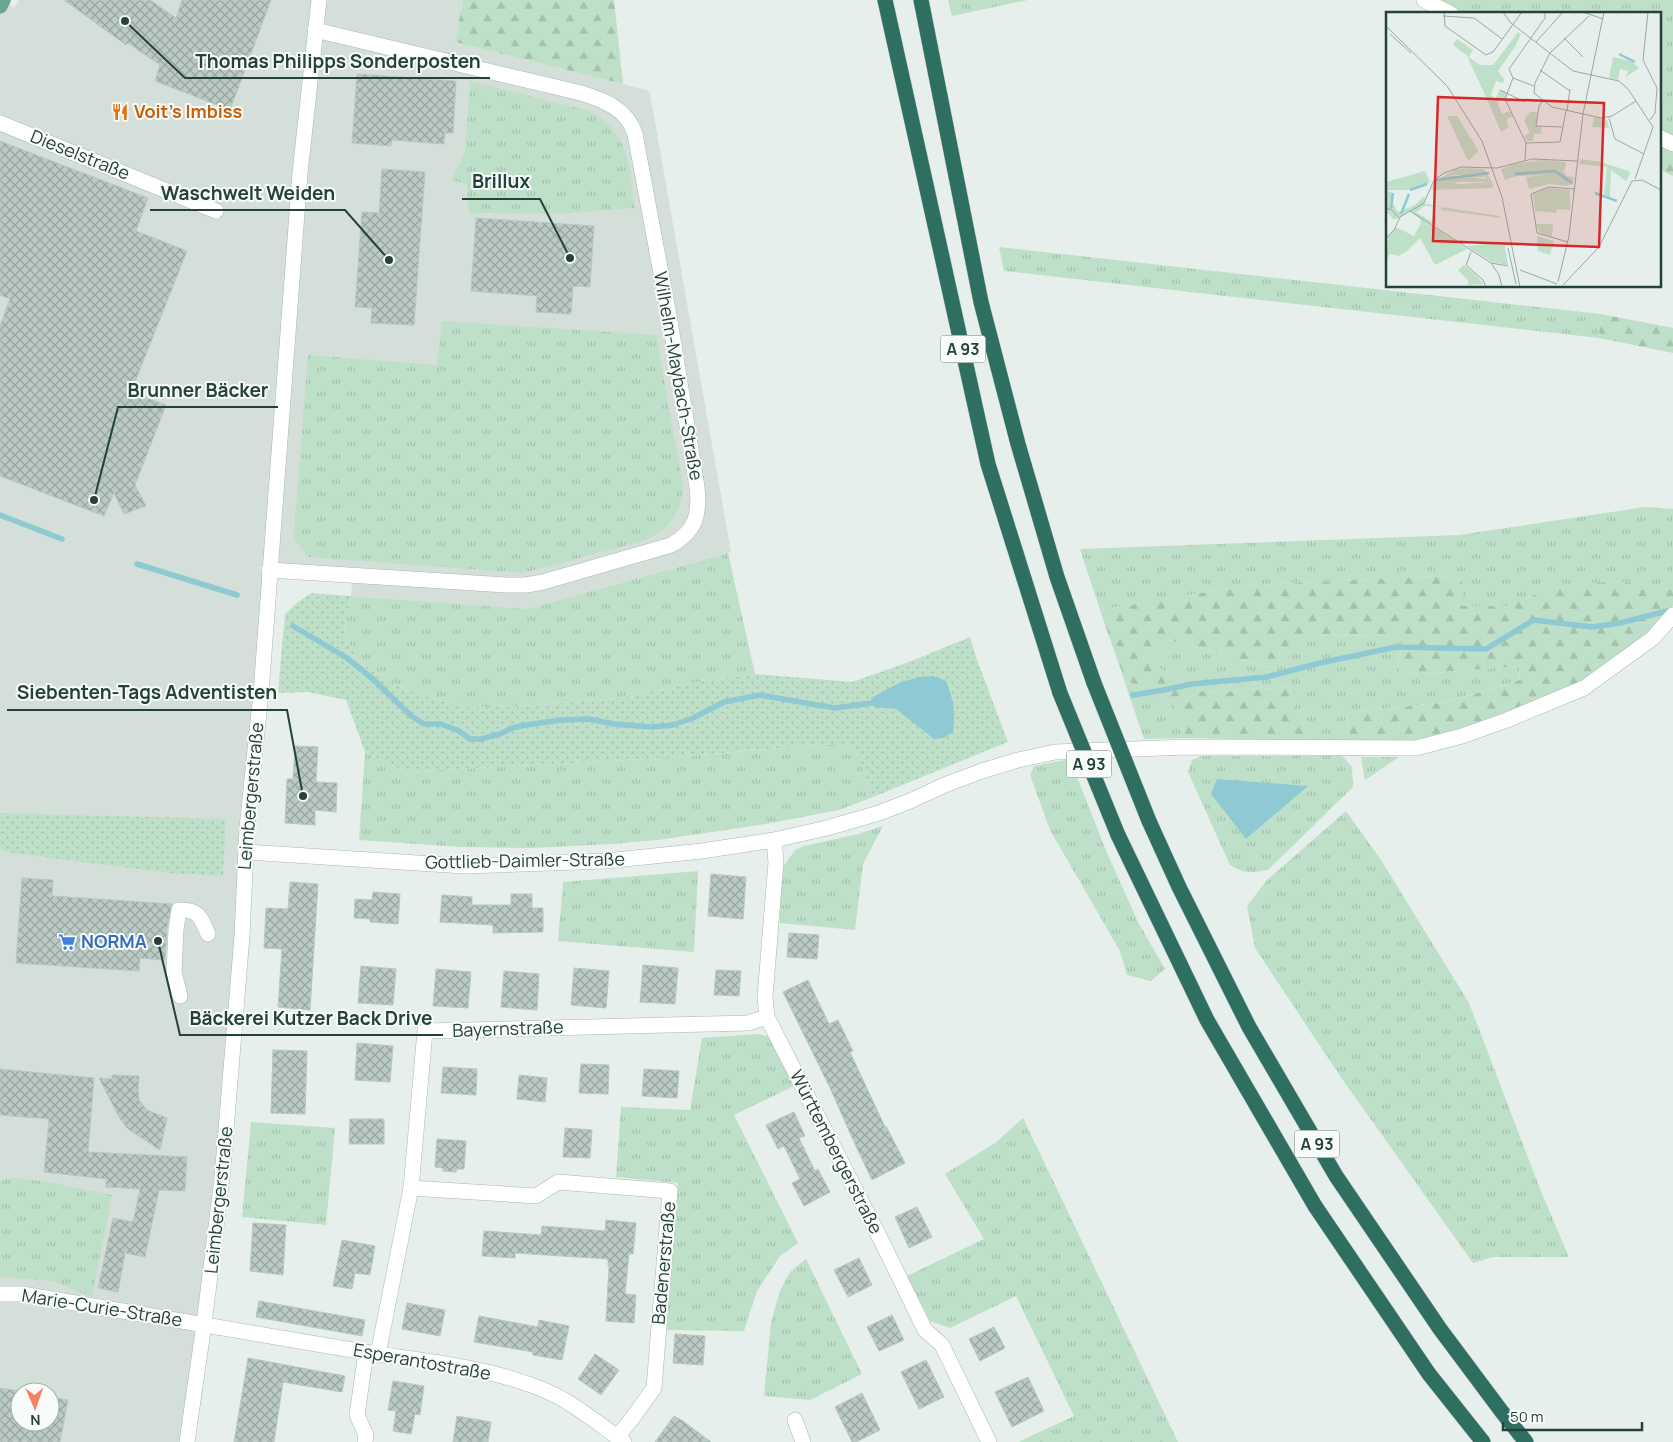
<svg xmlns="http://www.w3.org/2000/svg" width="1673" height="1442" font-family="Manrope,sans-serif">
  <style>
    .built { fill: #d4dfda; fill-rule: evenodd }
    .grass { fill: url(#grass-tufts) }
    .forest { fill: url(#forest-firs) }
    .park { fill: url(#park-dots) }
    .water { fill: #8ec9d4 }
    .lines { fill: none; stroke-linecap: round; stroke-linejoin: round }
    .stream { stroke: #8ec9d4; stroke-width: 5.5 }
    .building { fill: url(#building-cross-hatch); stroke: #b8c9c2 }
    .minor-casing { stroke: #a8b8b2; stroke-width: 16 }
    .major-casing { stroke: #c2cac8; stroke-width: 16 }
    .highway-casing { stroke: #c2cac8; stroke-width: 16 }
    .minor { stroke: #fff; stroke-width: 15 }
    .major { stroke: #6aa596; stroke-width: 15 }
    .highway { stroke: #2f6f62; stroke-width: 15 }
    .highway-bridge-casing { stroke: #c2cac8; stroke-width: 16; stroke-linecap: butt }
    .highway-bridge { stroke: #2f6f62; stroke-width: 15 }
    .labels { text-anchor: middle; stroke-width: 4; stroke-linejoin: round; paint-order: stroke }
    .shield { fill: #f7fbf9; stroke: #637a73; stroke-width: 1 }
    .shield-label { font-size: 16px; font-weight: bold; fill: #24423a }
    .food-label { font-size: 18px; font-weight: bold; fill: #c56008; stroke: #f7fbf9; text-anchor: start }
    .street-label { font-size: 18px; fill: #24423a; stroke: #f7fbf9 }
    .shop-label { font-size: 18px; font-weight: bold; fill: #366cbe; stroke: #f7fbf9; text-anchor: start }
    .inset-river { fill: none; stroke: #8ec9d4; stroke-width: 2.5 }
    .inset-road { fill: none; stroke: #98aaa4; stroke-width: 1 }
    .view { fill: #d62828; fill-opacity: 0.15; stroke: #d62828; stroke-width: 2.5 }
    .inset-edge { fill: none; stroke: #24423a; stroke-width: 2.5 }
    .leader { fill: none; stroke: #24423a; stroke-width: 2 }
    .callout-dot { fill: #24423a; stroke: #f7fbf9; stroke-width: 2 }
    .callout-label { font-size: 19px; text-anchor: middle; font-weight: bold; fill: #24423a; stroke: #f7fbf9; stroke-width: 4; stroke-linejoin: round; paint-order: stroke }
  </style>
  <defs>
    <pattern id="grass-tufts" width="24" height="20" patternUnits="userSpaceOnUse" patternTransform="scale(1.25)"><rect width="24" height="20" fill="#bfe0c8"/><path d="M3 7l-1-3M5 7V3M7 7l1-3M15 17l-1-3M17 17v-4M19 17l1-3" fill="none" stroke="#a4c1ad"/></pattern>
    <pattern id="forest-firs" width="22" height="20" patternUnits="userSpaceOnUse" patternTransform="scale(1.25)"><rect width="22" height="20" fill="#bfe0c8"/><path d="M5 1l3.5 6h-7zM16 11l3.5 6h-7z" fill="#a4c1ad"/></pattern>
    <pattern id="park-dots" width="8" height="8" patternUnits="userSpaceOnUse" patternTransform="scale(1.25)"><rect width="8" height="8" fill="#bfe0c8"/><path d="M2 2h.1M6 6h.1" fill="none" stroke="#a4c1ad" stroke-width="1.8" stroke-linecap="round"/></pattern>
    <pattern id="building-cross-hatch" width="8" height="8" patternUnits="userSpaceOnUse" patternTransform="scale(1.25)"><rect width="8" height="8" fill="#bbcac4"/><path d="M0 0l8 8M0 8l8-8" fill="none" stroke="#98a6a0"/></pattern>
  </defs>
  <rect width="100%" height="100%" fill="#e6efeb"/>
  <path class="built" d="M0,0H5L14,8L19,0H463L455,42L647,90L650,94L731,552L527,609L351,596L353,575L269,570L242,936L187,1442H0ZM20,1392H50V1422H20Z"/>
  <g class="grass">
    <polygon points="948,0 1028,0 952,16"/>
    <polygon points="1424,0 1673,0 1673,144 1659,137 1659,14 1451,14"/>
    <path d="M470,81L589,111C631,133 629,167 635,208L555,214L469,213L467,184L452,180L465,152Z"/>
    <polygon points="999,247 1601,314 1599,338 1004,271"/>
    <path d="M442,321L656,335L683,485C681,515 671,528 643,541L523,573L308,557L295,540L294,533L308,355L437,365Z"/>
    <polygon points="1645,507 1673,509 1673,589 1615,581 1552,588 1508,606 1462,606 1462,581 1435,576 1243,586 1100,610 1080,549 1459,535"/>
    <polygon points="728,553 755,674 698,682 630,697 537,705 470,708 411,692 359,662 344,634 351,596 527,609"/>
    <polygon points="1295,635 1403,636 1396,676 1519,666 1520,680 1447,702 1346,713 1349,740 1309,741 1289,687 1206,693 1148,662 1169,640 1276,669"/>
    <polygon points="1118,662 1127,681 1173,702 1186,738 1144,739"/>
    <polygon points="817,745 852,745 861,763 873,797 839,810 766,824 658,840 611,844 532,848 462,847 359,840 365,752 405,772 663,758"/>
    <path d="M1201,756H1342L1352,767L1353,787L1268,870C1251,873 1244,874 1230,865L1188,772L1192,760Z"/>
    <polygon points="1361,757 1399,757 1365,780"/>
    <polygon points="1070,759 1107,853 1138,922 1165,969 1151,981 1127,975 1120,951 1050,830 1030,775 1034,766"/>
    <polygon points="1346,811 1381,860 1469,1003 1540,1189 1569,1257 1493,1257 1473,1263 1340,1076 1255,948 1247,906 1267,880"/>
    <polygon points="883,826 863,864 855,930 780,923 780,871 795,850 804,846 858,834"/>
    <polygon points="698,871 694,952 558,941 563,882"/>
    <polygon points="758,1034 771,1037 796,1085 734,1115 798,1243 780,1256 757,1291 744,1331 667,1330 678,1183 616,1177 621,1107 690,1110 702,1038"/>
    <polygon points="1023,1118 1178,1442 1018,1442 1074,1416 1016,1296 950,1328 930,1321 907,1276 984,1239 945,1174 995,1143"/>
    <polygon points="251,1122 335,1128 326,1225 242,1217"/>
    <polygon points="12,1178 43,1181 112,1195 92,1297 52,1281 0,1277 0,1181"/>
    <polygon points="806,1259 862,1374 810,1400 764,1396 771,1322 780,1291 790,1272"/>
  </g>
  <g class="forest">
    <polygon points="463,0 614,0 623,84 455,42"/>
    <polygon points="1659,137 1673,144 1673,176 1659,169"/>
    <polygon points="1601,314 1673,328 1673,353 1599,338"/>
    <polygon points="1435,576 1462,581 1462,606 1508,606 1551,588 1615,581 1673,589 1673,606 1648,633 1581,683 1504,714 1460,730 1415,741 1349,740 1346,713 1448,702 1520,680 1519,666 1396,676 1403,636 1295,635 1277,669 1169,640 1148,662 1206,693 1289,687 1309,741 1186,738 1173,702 1127,681 1118,662 1100,610 1243,586"/>
  </g>
  <g class="park">
    <polygon points="311,593 351,596 344,633 359,662 411,692 470,708 537,705 630,697 698,682 755,674 852,682 909,662 970,637 976,657 1008,742 873,797 861,763 852,745 817,745 663,758 405,772 365,752 346,700 308,692 278,693 285,614 297,603"/>
    <polygon points="0,813 226,819 223,876 169,873 12,853 0,850"/>
  </g>
  <g class="water">
    <path d="M933,676L946,681C953,698 956,713 953,732L943,738L934,739L896,709L874,707L871,698L901,682L920,677Z"/>
    <polygon points="1217,779 1308,786 1246,839 1211,794"/>
  </g>
  <g class="lines">
    <g class="stream">
      <polyline points="0,515 62,539"/>
      <polyline points="137,564 237,595"/>
      <polyline points="293,626 347,658 374,680 411,716 424,724 441,724 459,731 470,739 481,739 500,734 512,728 526,725 561,720 588,719 614,724 651,727 673,725 693,718 724,702 760,695 835,708 872,703"/>
      <polyline points="1133,695 1164,690 1192,684 1267,677 1320,663 1396,647 1486,649 1534,620 1592,627 1620,623 1667,611"/>
    </g>
  </g>
  <g class="building">
    <polygon points="64,0 150,0 176,18 182,0 271,0 230,110 155,81 160,65 128,43 126,45"/>
    <polygon points="357,74 456,81 453,133 445,133 444,144 392,140 391,146 352,143"/>
    <polygon points="0,141 148,198 136,231 187,251 131,392 166,405 135,485 146,506 124,514 114,493 104,516 0,476 0,326 10,299 0,295"/>
    <polygon points="382,169 425,172 414,325 371,323 372,308 355,307 362,212 379,213"/>
    <polygon points="476,218 594,226 590,287 573,286 571,314 536,312 537,296 471,291"/>
    <polygon points="295,746 318,747 316,782 337,783 336,812 315,810 315,825 285,823 287,779 293,779"/>
    <polygon points="711,874 746,877 743,919 708,916"/>
    <polygon points="22,878 53,880 52,896 172,904 167,928 165,960 140,958 139,971 16,963"/>
    <polygon points="290,882 318,884 310,1010 278,1007 282,949 264,948 266,908 288,909"/>
    <polygon points="373,892 400,894 398,924 370,922 370,919 354,918 355,899 372,900"/>
    <polygon points="511,894 532,894 532,908 543,908 543,932 493,933 493,925 440,922 442,895 472,897 472,905 511,905"/>
    <polygon points="789,933 819,935 817,959 787,957"/>
    <polygon points="643,965 678,968 675,1004 640,1002"/>
    <polygon points="361,966 396,969 393,1005 358,1003"/>
    <polygon points="574,968 609,971 606,1008 571,1005"/>
    <polygon points="436,969 471,972 468,1008 433,1006"/>
    <polygon points="716,970 741,971 739,996 714,995"/>
    <polygon points="504,971 539,974 537,1010 501,1007"/>
    <polygon points="808,980 829,1024 838,1020 853,1051 850,1052 885,1127 886,1126 905,1163 872,1180 854,1142 831,1090 783,992"/>
    <polygon points="357,1043 393,1046 390,1082 355,1080"/>
    <polygon points="273,1050 307,1051 305,1114 271,1113"/>
    <polygon points="581,1064 609,1065 608,1094 579,1093"/>
    <polygon points="443,1067 477,1069 476,1095 441,1093"/>
    <polygon points="0,1069 94,1078 88,1152 187,1157 185,1191 159,1190 145,1257 125,1253 118,1292 98,1288 113,1218 133,1222 140,1189 106,1187 106,1179 44,1172 49,1119 0,1115"/>
    <polygon points="644,1069 679,1071 677,1098 642,1096"/>
    <polygon points="112,1075 139,1076 138,1091 139,1100 147,1110 167,1118 160,1150 128,1129 119,1117 99,1078 112,1079"/>
    <polygon points="519,1075 547,1078 545,1102 517,1099"/>
    <polygon points="794,1112 805,1136 799,1138 815,1171 818,1169 830,1192 804,1206 792,1183 800,1179 784,1146 778,1149 766,1125"/>
    <polygon points="350,1119 384,1119 384,1144 349,1144"/>
    <polygon points="565,1128 592,1130 590,1158 563,1157"/>
    <polygon points="437,1139 466,1141 464,1169 457,1169 456,1172 443,1171 443,1168 435,1167"/>
    <polygon points="917,1207 932,1237 909,1248 895,1217"/>
    <polygon points="606,1220 636,1223 633,1254 629,1254 625,1294 636,1295 634,1323 606,1321 609,1266 608,1266 608,1259 515,1253 515,1258 482,1256 484,1231 541,1235 542,1226 605,1231"/>
    <polygon points="253,1223 286,1225 283,1275 250,1271"/>
    <polygon points="342,1240 375,1246 370,1275 355,1273 352,1289 333,1286"/>
    <polygon points="859,1258 872,1285 848,1297 834,1270"/>
    <polygon points="259,1301 365,1320 362,1336 256,1317"/>
    <polygon points="407,1303 445,1310 440,1336 402,1329"/>
    <polygon points="892,1315 904,1340 879,1351 867,1327"/>
    <polygon points="479,1316 538,1327 539,1320 569,1326 562,1360 533,1355 533,1352 474,1342"/>
    <polygon points="994,1327 1005,1348 980,1361 969,1339"/>
    <polygon points="675,1334 705,1336 703,1365 673,1363"/>
    <polygon points="595,1354 619,1370 601,1395 578,1379"/>
    <polygon points="248,1358 345,1376 342,1392 283,1382 274,1442 234,1442"/>
    <polygon points="926,1360 944,1397 919,1409 901,1372"/>
    <polygon points="1028,1377 1044,1411 1012,1427 995,1392"/>
    <polygon points="393,1381 424,1386 420,1415 415,1414 411,1434 393,1431 396,1411 388,1410"/>
    <polygon points="0,1388 20,1391 20,1422 50,1422 50,1397 68,1400 60,1442 0,1442"/>
    <polygon points="862,1393 880,1430 856,1442 852,1442 835,1407"/>
    <polygon points="457,1416 491,1422 488,1442 453,1442"/>
    <polygon points="674,1416 683,1421 711,1442 655,1442"/>
  </g>
  <g class="lines">
    <g class="minor-casing">
      <g id="minor">
        <polyline points="1424,0 1451,14"/>
        <polyline points="0,123 216,211"/>
        <polyline points="1659,137 1673,144"/>
        <path d="M269,570L506,585H526L543,582L671,545C696,531 700,514 697,487L670,321L635,134C627,109 604,100 581,93L315,30"/>
        <polyline points="774,840 776,862 765,997 767,1017 881,1240 925,1330 942,1345 989,1442"/>
        <polyline points="246,852 464,866 606,861 702,851 774,840 827,828 879,813 910,801 947,784 982,771 1018,760 1055,752 1188,747 1416,748 1462,736 1507,720 1584,688 1653,638 1673,615"/>
        <path d="M180,996L174,972L176,929L179,910C199,909 201,918 208,934"/>
        <polyline points="411,1188 536,1196 558,1182 670,1191 654,1388 631,1420 617,1437"/>
        <path d="M0,1294H22C136,1313 250,1332 364,1352C428,1362 496,1367 555,1395C579,1407 603,1427 624,1442"/>
        <polyline points="378,1354 411,1188 425,1031 748,1023 767,1017"/>
        <polyline points="795,1420 803,1442"/>
        <polyline points="187,1442 204,1324 222,1178 242,936 247,828 261,693 300,173 319,0"/>
        <polyline points="365,1442 366,1435 357,1415 366,1352"/>
      </g>
    </g>
    <g class="major-casing">
      <polyline id="major" points="0,6 3,0"/>
    </g>
    <g class="highway-casing">
      <g id="highway">
        <polyline points="885,0 988,464 1060,693"/>
        <polyline points="921,0 981,302 1018,444 1057,577 1094,683"/>
        <polyline points="1149,821 1179,887 1249,1027 1336,1176 1440,1329 1502,1412 1526,1442"/>
        <polyline points="1118,835 1207,1020 1315,1206 1429,1374 1483,1442"/>
      </g>
    </g>
    <use href="#minor" class="minor"/>
    <use href="#major" class="major"/>
    <use href="#highway" class="highway"/>
    <g class="highway-bridge-casing">
      <g id="highway-bridge">
        <polyline points="1094,683 1149,821"/>
        <polyline points="1060,693 1118,835"/>
      </g>
    </g>
    <use href="#highway-bridge" class="highway-bridge"/>
  </g>
  <defs>
    <g id="restaurant-bare" transform="scale(1.35)"><path d="M-5-6h1v4h1v-4h1v4h1v-4h1v5L-1.5 .5V6h-2V.5L-5-1ZM5-6V6H3V1.5H1.5Q1.5-4 5-6Z" fill="#e8710a" stroke="#f7fbf9" stroke-width="2.5" paint-order="stroke"/></g>
    <g id="supermarket-bare" transform="scale(1.35)"><path d="M-6-5.5h2.5l.6 2H6L4.5 2H-2.5L-4.4-4H-6ZM-1.5 3.2a1.3 1.3 0 1 0 .1 0ZM3 3.2a1.3 1.3 0 1 0 .1 0Z" fill="#3f7fe0" stroke="#f7fbf9" stroke-width="2.5" paint-order="stroke"/></g>
  </defs>
  <g fill-rule="evenodd">
    <use href="#restaurant-bare" x="120" y="112"/>
    <use href="#supermarket-bare" x="67" y="942"/>
  </g>
  <g class="labels">
    <g class="shield">
      <rect x="940.5" y="335.5" width="45" height="27" rx="4"/>
      <rect x="1066.5" y="750.5" width="45" height="27" rx="4"/>
      <rect x="1294.5" y="1130.5" width="45" height="27" rx="4"/>
    </g>
    <g class="shield-label">
      <text x="963" y="355">A 93</text>
      <text x="1089" y="770">A 93</text>
      <text x="1317" y="1150">A 93</text>
    </g>
    <g class="food-label">
      <text x="134" y="118">Voit's Imbiss</text>
    </g>
    <g class="street-label">
      <text transform="translate(80 155) rotate(22)" y="6">Dieselstraße</text>
      <text transform="translate(678 376) rotate(80)" y="6">Wilhelm-Maybach-Straße</text>
      <text transform="translate(251 796) rotate(-85)" y="6">Leimbergerstraße</text>
      <text transform="translate(525 861) rotate(-1)" y="6">Gottlieb-Daimler-Straße</text>
      <text transform="translate(508 1029) rotate(-2)" y="6">Bayernstraße</text>
      <text transform="translate(836 1152) rotate(63)" y="6">Württembergerstraße</text>
      <text transform="translate(219 1200) rotate(-84)" y="6">Leimbergerstraße</text>
      <text transform="translate(664 1263) rotate(-85)" y="6">Badenerstraße</text>
      <text transform="translate(102 1308) rotate(9)" y="6">Marie-Curie-Straße</text>
      <text transform="translate(422 1362) rotate(10)" y="6">Esperantostraße</text>
    </g>
    <g class="shop-label">
      <text x="81" y="948">NORMA</text>
    </g>
  </g>
  <g transform="translate(1386 12)">
    <rect width="275" height="275" fill="#e6efeb"/>
    <path d="M71,27L87,38L83,45L67,33ZM227,45L245,49L253,56L240,65L242,59L234,57L232,68L223,66ZM114,78L121,81L119,87L111,90L116,102L123,99L127,104L120,108L123,115L115,120L100,85L105,83L109,87ZM144,100H151L150,114L156,115L155,122H148L147,129H141L138,124L144,121L138,108ZM61,104H71L91,136L92,140L82,149ZM208,105L221,108L223,116L206,115ZM155,148L180,150L179,158L131,157L129,152ZM81,156H85L101,165L76,166V163H64L81,159ZM39,159L44,170L41,172L24,178H0V170ZM169,162L180,167V174L163,172L143,177L140,165ZM65,169L72,172L106,170L107,176L45,178L48,170ZM163,176L184,178V198L171,197L170,201L149,199L147,182ZM55,195L114,204V206L55,198ZM35,211L36,215L41,211L81,237L49,253L34,226L21,239L2,232L5,228L0,226L10,215L28,224ZM150,212H167L166,225L154,221ZM118,230L122,253L106,250L80,234ZM78,253L91,264L97,272L81,273L83,270L72,258Z" fill="#bfe0c8"/>
    <path d="M221,155L225,157L224,185L218,183ZM81,156L82,159L64,163L99,167L101,165L95,161L87,162L85,156L98,157L106,170H48L70,157ZM0,178L8,182L6,190L12,200L29,193L37,185L40,186L38,191L55,195L39,194L30,200L51,213L41,211L36,215L34,207L24,199L8,208L0,199ZM151,224L168,229L164,243L152,239ZM2,226L5,228L3,232L21,239L13,244L4,242L0,248Z" fill="#bfe0c8"/>
    <path d="M132,20L135,22L129,35L112,59L118,67L117,71L110,69L105,83L100,85L81,44L94,53H107ZM194,147L215,150L245,160L240,169L221,155L193,152ZM129,152L131,157L175,156L181,164L188,165L187,172L180,174V167L169,163L131,164L119,168L115,157Z" fill="#bfe0c8"/>
    <path class="inset-river" d="M233,42L249,50M129,162L169,159L186,171M50,168L103,161M24,178L41,172M209,181L231,189M5,196L7,181M15,202L23,182"/>
    <path class="inset-road" d="M58,0L59,14L100,43L107,40L136,0M117,0L125,11L187,59L233,69L242,77L267,115L249,167M197,0L217,7M262,0L257,48L271,76L269,101L264,108M57,4L88,6L116,27M203,4L164,41L149,71L148,81L166,95L215,106L226,104L250,89M0,14L61,74L96,129L116,185L134,275M4,22L25,41M178,26L197,45M150,30L177,0M154,58L184,79M127,66L119,87L140,131L139,148M127,66L123,57L159,6V0M127,66L148,74M114,78L139,90M156,90L153,94L150,114L176,115M181,99L184,77M223,106L229,127L258,142M140,131L174,130L180,99M0,197H5L13,206M24,199L105,251L113,263L116,275M0,226L8,218L14,205L38,191L48,168L58,161L75,155L111,156L146,147L191,149M182,230L151,221L145,182L163,175L188,177M122,236L130,272M85,240L80,253L97,268L100,275M105,251L122,254M134,258L171,272M172,270L183,224L197,102L218,0M177,273L213,235L246,169L256,168L275,178"/>
    <path class="view" d="M52,85L218,91L213,235L47,229Z"/>
    <rect width="275" height="275" class="inset-edge"/>
  </g>
  <path class="leader" d="M125 21L185 78H490M570 258L540 199H462M389 260L345 210H150M94 500L118 407H278M303 796L287 710H7M158 941L180 1035H443"/>
  <g class="callout-dot">
    <circle cx="125" cy="21" r="5"/>
    <circle cx="570" cy="258" r="5"/>
    <circle cx="389" cy="260" r="5"/>
    <circle cx="94" cy="500" r="5"/>
    <circle cx="303" cy="796" r="5"/>
    <circle cx="158" cy="941" r="5"/>
  </g>
  <g class="callout-label">
    <text x="338" y="68">Thomas Philipps Sonderposten</text>
    <text x="501" y="188">Brillux</text>
    <text x="248" y="200">Waschwelt Weiden</text>
    <text x="198" y="397">Brunner Bäcker</text>
    <text x="147" y="699">Siebenten-Tags Adventisten</text>
    <text x="311" y="1025">Bäckerei Kutzer Back Drive</text>
  </g>
  <g transform="translate(35 1407) rotate(178)"><circle r="24" fill="#f7fbf9" stroke="#a3b1ad"/>
  <path d="M0-4L9 19L0 12L-9 19Z" fill="#f4845f"/>
  <text y="-8" font-size="14" font-weight="bold" text-anchor="middle" fill="#24423a">N</text>
  </g>
  <path d="M1503 1422v8h139v-8" fill="none" stroke="#24423a" stroke-width="2.5"/>
  <text x="1510" y="1422" font-size="15" fill="#24423a" stroke="#f7fbf9" stroke-width="4" paint-order="stroke">50 m</text>
</svg>
